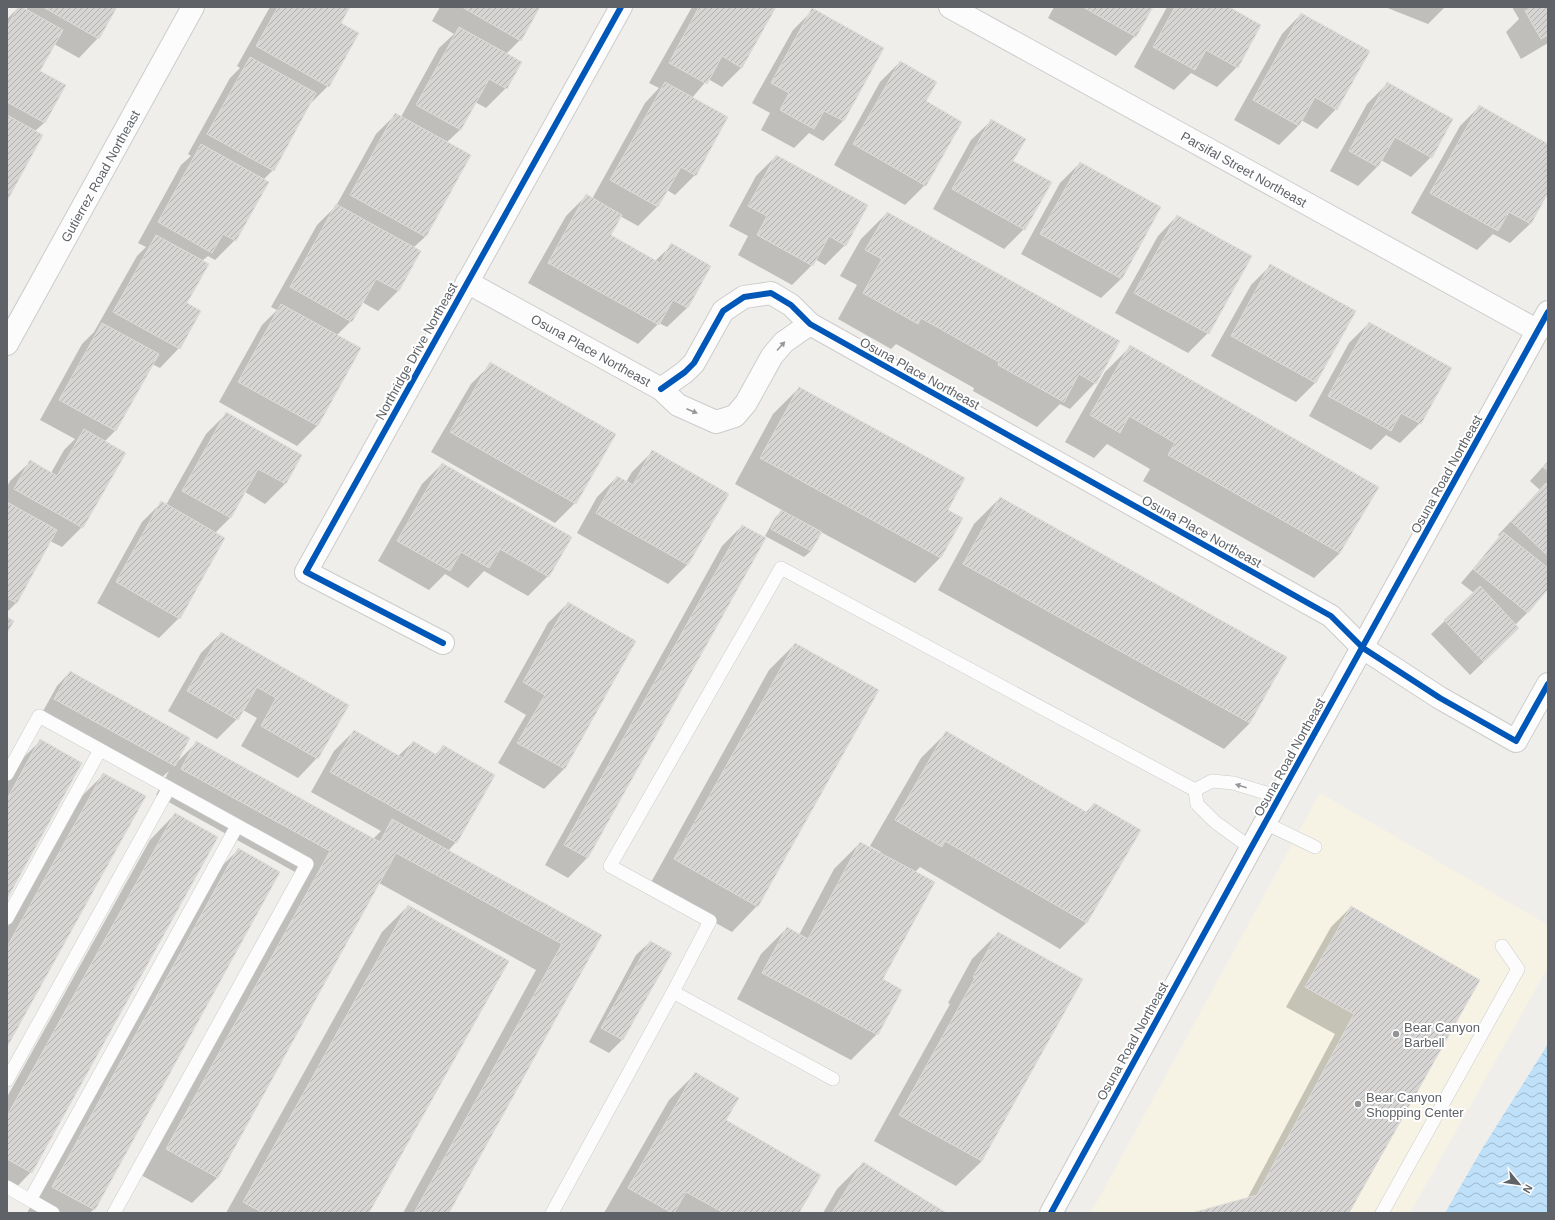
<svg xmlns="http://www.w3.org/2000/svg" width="1555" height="1220" font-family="Helvetica,sans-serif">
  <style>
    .commercial { fill: #f7f3e4 }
    .water { fill: url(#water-waves) }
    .shadow { fill: #0003 }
    .building { fill: url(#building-hatch); stroke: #deddd9 }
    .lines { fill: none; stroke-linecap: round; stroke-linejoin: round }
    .lane-casing { stroke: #cbcccc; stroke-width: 14 }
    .street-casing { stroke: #cbcccc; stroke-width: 24 }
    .secondary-casing { stroke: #cacacb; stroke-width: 24 }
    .lane { stroke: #fdfcfc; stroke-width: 13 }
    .street { stroke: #fdfcfc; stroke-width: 22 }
    .secondary { stroke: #fdfcfc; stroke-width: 22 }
    .cycleway-casing { stroke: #fff; stroke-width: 8 }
    .cycleway { stroke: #0057b8; stroke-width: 6 }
    .oneway { fill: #96999c }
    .poi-dot { fill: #919496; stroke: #fff; stroke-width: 1.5 }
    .labels { text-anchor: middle; stroke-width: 4; stroke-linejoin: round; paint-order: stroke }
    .street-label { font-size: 13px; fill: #5f6368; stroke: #fff }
    .poi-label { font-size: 13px; fill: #5f6368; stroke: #fff; text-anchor: start }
  </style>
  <defs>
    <pattern id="water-waves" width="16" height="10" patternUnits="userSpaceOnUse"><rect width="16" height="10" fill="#bfe0f9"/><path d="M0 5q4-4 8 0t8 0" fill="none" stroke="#9eb9cd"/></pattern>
    <pattern id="building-hatch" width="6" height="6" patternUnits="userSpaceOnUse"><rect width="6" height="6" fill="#d6d5d3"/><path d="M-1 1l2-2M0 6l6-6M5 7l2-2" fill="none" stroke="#b1b0af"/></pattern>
  </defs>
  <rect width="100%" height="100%" fill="#efeeea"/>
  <polygon class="commercial" points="1320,793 1548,925 1548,967 1410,1213 1091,1213"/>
  <polygon class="water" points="1548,1044 1548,1213 1445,1213 1482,1149"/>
  <g class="shadow">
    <polygon points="19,7 26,10 28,7 116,7 98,38 79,58 54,44 39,71 64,85 44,123 35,131 7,199 7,19"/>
    <polygon points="270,7 349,7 340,23 328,86 308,106 273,170 263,180 235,240 215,260 208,256 202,261 185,304 179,348 160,368 152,364 115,431 104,442 124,453 82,527 62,547 50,541 16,603 7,612 7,487 10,481 30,462 51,473 64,450 75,439 40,420 82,344 94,332 137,256 146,247 138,243 181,165 191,156 188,154 230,78 240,68 237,66"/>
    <polygon points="440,7 539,7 520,40 506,54 506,88 486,108 475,102 460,130 447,142 470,155 425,237 413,248 419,252 398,291 378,311 362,302 351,321 336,336 360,349 317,426 297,446 219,402 262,325 277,310 271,307 317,225 336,206 376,134 396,114 401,117 439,48 454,34 432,21"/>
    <polygon points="692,7 775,7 742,67 722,87 708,79 692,98 695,175 675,195 667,190 658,206 638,226 620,216 610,235 655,261 672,245 710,266 687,308 667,327 659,323 638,344 528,283 566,216 586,196 592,199 645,103 659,88 649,83"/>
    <polygon points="1054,7 1152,7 1135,36 1116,56 1048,18"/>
    <polygon points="1167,7 1227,7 1237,67 1217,87 1191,73 1174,90 1134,67"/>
    <polygon points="1385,7 1445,7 1428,24"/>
    <polygon points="1512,7 1548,7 1548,43 1521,59 1506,32 1519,19"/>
    <polygon points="813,10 883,49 843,121 823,141 809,133 794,148 761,130 770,113 752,103 793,30"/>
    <polygon points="1301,14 1336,109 1317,129 1301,120 1299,125 1279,145 1234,120 1282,34"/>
    <polygon points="900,62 925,185 905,205 834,165 880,82"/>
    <polygon points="1387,84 1431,157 1411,177 1381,160 1378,166 1358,186 1330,171 1367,104"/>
    <polygon points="1480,106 1548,145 1548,191 1530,224 1510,243 1493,234 1477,250 1411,213 1460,126"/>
    <polygon points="991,121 1012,161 1024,229 1004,249 933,209 971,140"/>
    <polygon points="776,156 845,245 825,265 815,259 812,265 792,285 738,255 748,236 729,226 756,176"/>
    <polygon points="1080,163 1160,208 1121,279 1101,298 1021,254 1060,183"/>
    <polygon points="887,213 1095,383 1070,409 1060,404 1037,427 973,391 974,388 896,344 891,349 838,319 857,285 840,276 861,239"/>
    <polygon points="1177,216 1208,333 1188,353 1115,313 1158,236"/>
    <polygon points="1271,265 1315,383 1296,402 1211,356 1251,285"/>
    <polygon points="1369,323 1420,423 1400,443 1386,435 1371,450 1309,416 1349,343"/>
    <polygon points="1131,346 1340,553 1314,578 1143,481 1150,469 1107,444 1094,458 1065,442 1105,372"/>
    <polygon points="491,364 575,503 555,523 431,452 471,384"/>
    <polygon points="799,388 947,510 941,557 915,583 821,532 811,551 804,557 765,536 775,518 782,510 735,484 773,414"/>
    <polygon points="226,414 301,455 285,484 265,504 245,492 231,517 215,533 179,618 159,638 97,603 142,522 161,503 166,505 206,434"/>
    <polygon points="652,452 688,564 668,584 577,533 597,497 617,477 626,482 632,472"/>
    <polygon points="1548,461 1548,567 1546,568 1548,570 1548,587 1527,613 1515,625 1505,641 1470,675 1431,634 1474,593 1461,583 1500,537 1498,535 1540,490 1530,481"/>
    <polygon points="442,464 548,576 528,596 484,571 468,588 445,574 429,590 378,561 422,484"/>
    <polygon points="1000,498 1286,658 1250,723 1224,749 938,590 974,524"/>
    <polygon points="742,526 587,858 568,878 545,865 722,546"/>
    <polygon points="568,603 635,642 564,769 544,789 498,763 526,715 504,702 548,623"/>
    <polygon points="221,633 347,706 317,758 298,778 241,746 257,718 243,710 237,719 217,739 168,711 201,653"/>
    <polygon points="795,644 757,906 732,932 649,886 769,670"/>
    <polygon points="70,672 176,763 197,742 373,839 381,831 311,792 334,751 354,731 398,756 413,742 435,755 443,747 456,842 448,851 601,935 448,1213 403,1213 536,970 379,883 218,1177 192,1203 141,1175 304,877 156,795 169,771 160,779 42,713 57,686"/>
    <polygon points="946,733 1085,813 1094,804 1139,830 1086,923 1060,949 920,867 915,872 882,980 901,990 877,1034 851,1060 737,999 761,954 787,928 799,935 834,869 860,843 880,854 881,852 870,846 921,758"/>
    <polygon points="40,741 7,897 7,780 15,766"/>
    <polygon points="104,774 7,1045 7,928 78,800"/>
    <polygon points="175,814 31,1172 7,1197 7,1097 150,840"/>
    <polygon points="238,850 94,1209 90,1213 27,1213 212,876"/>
    <polygon points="408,906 368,1213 226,1213 382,932"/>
    <polygon points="1351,907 1479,980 1348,1213 1196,1213 1247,1199 1335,1034 1286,1007 1331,927"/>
    <polygon points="998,933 982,1161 956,1186 874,1141 950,1004 948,1003 972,959"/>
    <polygon points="650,942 670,953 622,1040 609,1053 589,1042 636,955"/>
    <polygon points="695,1074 725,1120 798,1213 604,1213 669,1100"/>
    <polygon points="863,1163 943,1213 823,1213 837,1189"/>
  </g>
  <g class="building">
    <polygon points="18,7 22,7 63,30 40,71 66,85 45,123 7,102 7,27"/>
    <polygon points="43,7 117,7 99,39"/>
    <polygon points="278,7 350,7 341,23 359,33 329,87 256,46"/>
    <polygon points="462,7 540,7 521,41"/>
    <polygon points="699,7 776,7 742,68 722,56 707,84 669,63"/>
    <polygon points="1083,7 1153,7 1136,37"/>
    <polygon points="1175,7 1229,7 1261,25 1238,68 1206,50 1195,70 1153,47"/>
    <polygon points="1532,7 1548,7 1548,35 1541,39 1525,11"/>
    <polygon points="812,8 884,48 844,121 824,111 814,129 780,110 789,93 771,83"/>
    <polygon points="1301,13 1370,51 1337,110 1315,97 1299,126 1253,100"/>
    <polygon points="459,27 522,62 507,89 489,79 461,130 416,105"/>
    <polygon points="250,57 316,93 274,171 207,134"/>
    <polygon points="900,61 937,82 926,101 962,122 926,186 853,144"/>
    <polygon points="665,82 728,117 696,176 681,167 658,207 610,180"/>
    <polygon points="1387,82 1453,119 1432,158 1395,137 1378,167 1349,151"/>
    <polygon points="1479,105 1548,144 1548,193 1531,224 1509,212 1498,231 1430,193"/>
    <polygon points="395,113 471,155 426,237 350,195"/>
    <polygon points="7,115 43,135 7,201"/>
    <polygon points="991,119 1026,139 1013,161 1052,182 1025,230 952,189"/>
    <polygon points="201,144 269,182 236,241 223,234 212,253 158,222"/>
    <polygon points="776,155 868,205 846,246 829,236 813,266 757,235 767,216 748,206"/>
    <polygon points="1080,162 1161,207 1122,279 1040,234"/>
    <polygon points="586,194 622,215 611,235 660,263 671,243 711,266 688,308 673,300 659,325 548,263"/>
    <polygon points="336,204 421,251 399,291 376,279 352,322 290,287"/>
    <polygon points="887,212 1120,341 1096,384 1079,374 1064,402 998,365 999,362 921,318 918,324 863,293 882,259 865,250"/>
    <polygon points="1177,215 1252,256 1209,334 1134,293"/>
    <polygon points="156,235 209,264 187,303 201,311 180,349 113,312"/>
    <polygon points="1270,264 1356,311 1316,383 1231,336"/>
    <polygon points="281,304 361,348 318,426 238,382"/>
    <polygon points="1369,322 1452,368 1421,424 1401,413 1391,431 1328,396"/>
    <polygon points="102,323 159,354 116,431 59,400"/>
    <polygon points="1130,345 1379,487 1340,553 1168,455 1175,443 1129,416 1120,433 1090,415"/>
    <polygon points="490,362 616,434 576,504 450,432"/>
    <polygon points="799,387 965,478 948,510 963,518 941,558 760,458"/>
    <polygon points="226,412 302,455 286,484 258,469 231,518 182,491"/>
    <polygon points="84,429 126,453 83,528 14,489 30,460 57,476"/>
    <polygon points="652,450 729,494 688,565 596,513 617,476 633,485"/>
    <polygon points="1548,461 1548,472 1543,467"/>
    <polygon points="442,463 572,537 549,577 500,549 489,568 461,552 450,571 397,541"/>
    <polygon points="1546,483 1548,485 1548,556 1511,521"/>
    <polygon points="1000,497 1287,657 1250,723 963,564"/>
    <polygon points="161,501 225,538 180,619 116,582"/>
    <polygon points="7,502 57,530 17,603 7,598"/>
    <polygon points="781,510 822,532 811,551 771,529"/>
    <polygon points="742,525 766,538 588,858 564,845"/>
    <polygon points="1503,532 1548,568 1548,589 1528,613 1473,569"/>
    <polygon points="1480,586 1519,628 1484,662 1444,620"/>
    <polygon points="568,602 636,641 565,769 517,743 545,695 523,682"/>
    <polygon points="7,617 14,621 7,633"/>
    <polygon points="221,632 349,705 318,759 261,726 276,698 257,687 238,720 187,691"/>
    <polygon points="795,643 879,690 758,907 674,859"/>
    <polygon points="70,671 190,738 175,766 54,699"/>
    <polygon points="354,730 403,758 413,741 437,755 443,745 495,775 457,843 330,772"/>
    <polygon points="946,731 1088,813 1094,803 1141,830 1087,923 945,841 942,847 895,820"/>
    <polygon points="40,739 82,763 7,899 7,799"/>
    <polygon points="196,741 380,842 392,819 602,935 449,1213 414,1213 562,944 396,853 218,1178 166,1149 330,851 181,769"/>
    <polygon points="103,773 146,796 7,1047 7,947"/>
    <polygon points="175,813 218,837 32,1173 7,1159 7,1116"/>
    <polygon points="860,842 935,882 883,979 902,990 878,1035 762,973 787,927 808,939"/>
    <polygon points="238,848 280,872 95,1210 52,1187"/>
    <polygon points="408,905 509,961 369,1213 263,1213 243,1202"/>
    <polygon points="1351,906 1480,980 1349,1213 1192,1213 1257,1195 1354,1014 1305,987"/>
    <polygon points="998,932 1083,979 982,1161 899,1115 975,978 973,977"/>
    <polygon points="650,941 672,953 623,1040 601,1028"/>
    <polygon points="695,1072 739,1098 726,1120 821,1175 799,1213 724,1213 686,1192 674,1213 672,1213 628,1188"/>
    <polygon points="863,1162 945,1212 944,1213 832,1213"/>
  </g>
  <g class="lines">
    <g class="lane-casing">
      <g id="lane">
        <polyline points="7,774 39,716 307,864 114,1213"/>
        <polyline points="1265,823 1315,847"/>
        <polyline points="1251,848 1215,822 1197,804 1195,790 1212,781 1233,783 1279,797"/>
        <polyline points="7,918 100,750"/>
        <polyline points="673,992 833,1079"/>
        <polyline points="7,1080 169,788"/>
        <polyline points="7,1187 53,1213"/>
        <polyline points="30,1200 237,826"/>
        <polyline points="552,1213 673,992 710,921 610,866 781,568 1195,790"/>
        <polyline points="1382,1213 1518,969 1502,946"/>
      </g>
    </g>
    <g class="street-casing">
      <g id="street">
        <polyline points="950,7 1538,331"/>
        <polyline points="467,282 661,389 678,405 716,422 735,416 746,403 772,356 784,342 810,324"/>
        <polyline points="7,344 193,7"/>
        <polyline points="661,389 685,372 694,363 723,311 744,297 771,293 791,305 810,324 1331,616 1363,648 1440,698 1516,741 1548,684"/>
        <polyline points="443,643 306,572 621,7"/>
      </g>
    </g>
    <g class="secondary-casing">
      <polyline id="secondary" points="1051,1213 1251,848 1548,312"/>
    </g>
    <use href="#lane" class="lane"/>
    <use href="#street" class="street"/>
    <use href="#secondary" class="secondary"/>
    <g class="cycleway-casing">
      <g id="cycleway">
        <polyline points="661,389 685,372 694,363 723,311 744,297 771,293 791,305 810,324 1331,616 1363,648 1440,698 1516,741 1548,684"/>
        <polyline points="443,643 306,572 621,7"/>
        <polyline points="1051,1213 1251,848 1548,312"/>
      </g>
    </g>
    <use href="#cycleway" class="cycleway"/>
  </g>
  <defs><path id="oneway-solid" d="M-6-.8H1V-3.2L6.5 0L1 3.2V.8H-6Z"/></defs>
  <g class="oneway">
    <use href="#oneway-solid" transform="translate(781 346) rotate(-48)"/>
    <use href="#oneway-solid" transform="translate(692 411) rotate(23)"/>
    <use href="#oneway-solid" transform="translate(1241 786) rotate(-163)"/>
  </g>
  <g class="poi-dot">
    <circle cx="1396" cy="1034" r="4"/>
    <circle cx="1358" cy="1104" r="4"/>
  </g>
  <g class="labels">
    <g class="street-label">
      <text transform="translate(1244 169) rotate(29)" y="5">Parsifal Street Northeast</text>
      <text transform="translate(100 176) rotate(-61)" y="5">Gutierrez Road Northeast</text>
      <text transform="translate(591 350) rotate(29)" y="5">Osuna Place Northeast</text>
      <text transform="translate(416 351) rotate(-61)" y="5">Northridge Drive Northeast</text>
      <text transform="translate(920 373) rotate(29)" y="5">Osuna Place Northeast</text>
      <text transform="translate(1446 474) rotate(-61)" y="5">Osuna Road Northeast</text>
      <text transform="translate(1202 531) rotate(29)" y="5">Osuna Place Northeast</text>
      <text transform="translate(1289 757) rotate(-61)" y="5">Osuna Road Northeast</text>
      <text transform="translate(1132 1041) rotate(-61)" y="5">Osuna Road Northeast</text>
    </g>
    <g class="poi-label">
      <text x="1404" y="1032">Bear Canyon<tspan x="1404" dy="15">Barbell</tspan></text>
      <text x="1366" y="1102">Bear Canyon<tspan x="1366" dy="15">Shopping Center</tspan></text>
    </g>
  </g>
  <rect width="1555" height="1220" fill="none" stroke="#5f6368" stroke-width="16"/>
  <g transform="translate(1519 1184) rotate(119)" stroke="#ffffff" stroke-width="3" paint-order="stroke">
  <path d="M0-3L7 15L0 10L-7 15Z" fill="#5f6368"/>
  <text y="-6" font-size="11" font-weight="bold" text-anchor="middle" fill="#5f6368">N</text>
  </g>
</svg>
